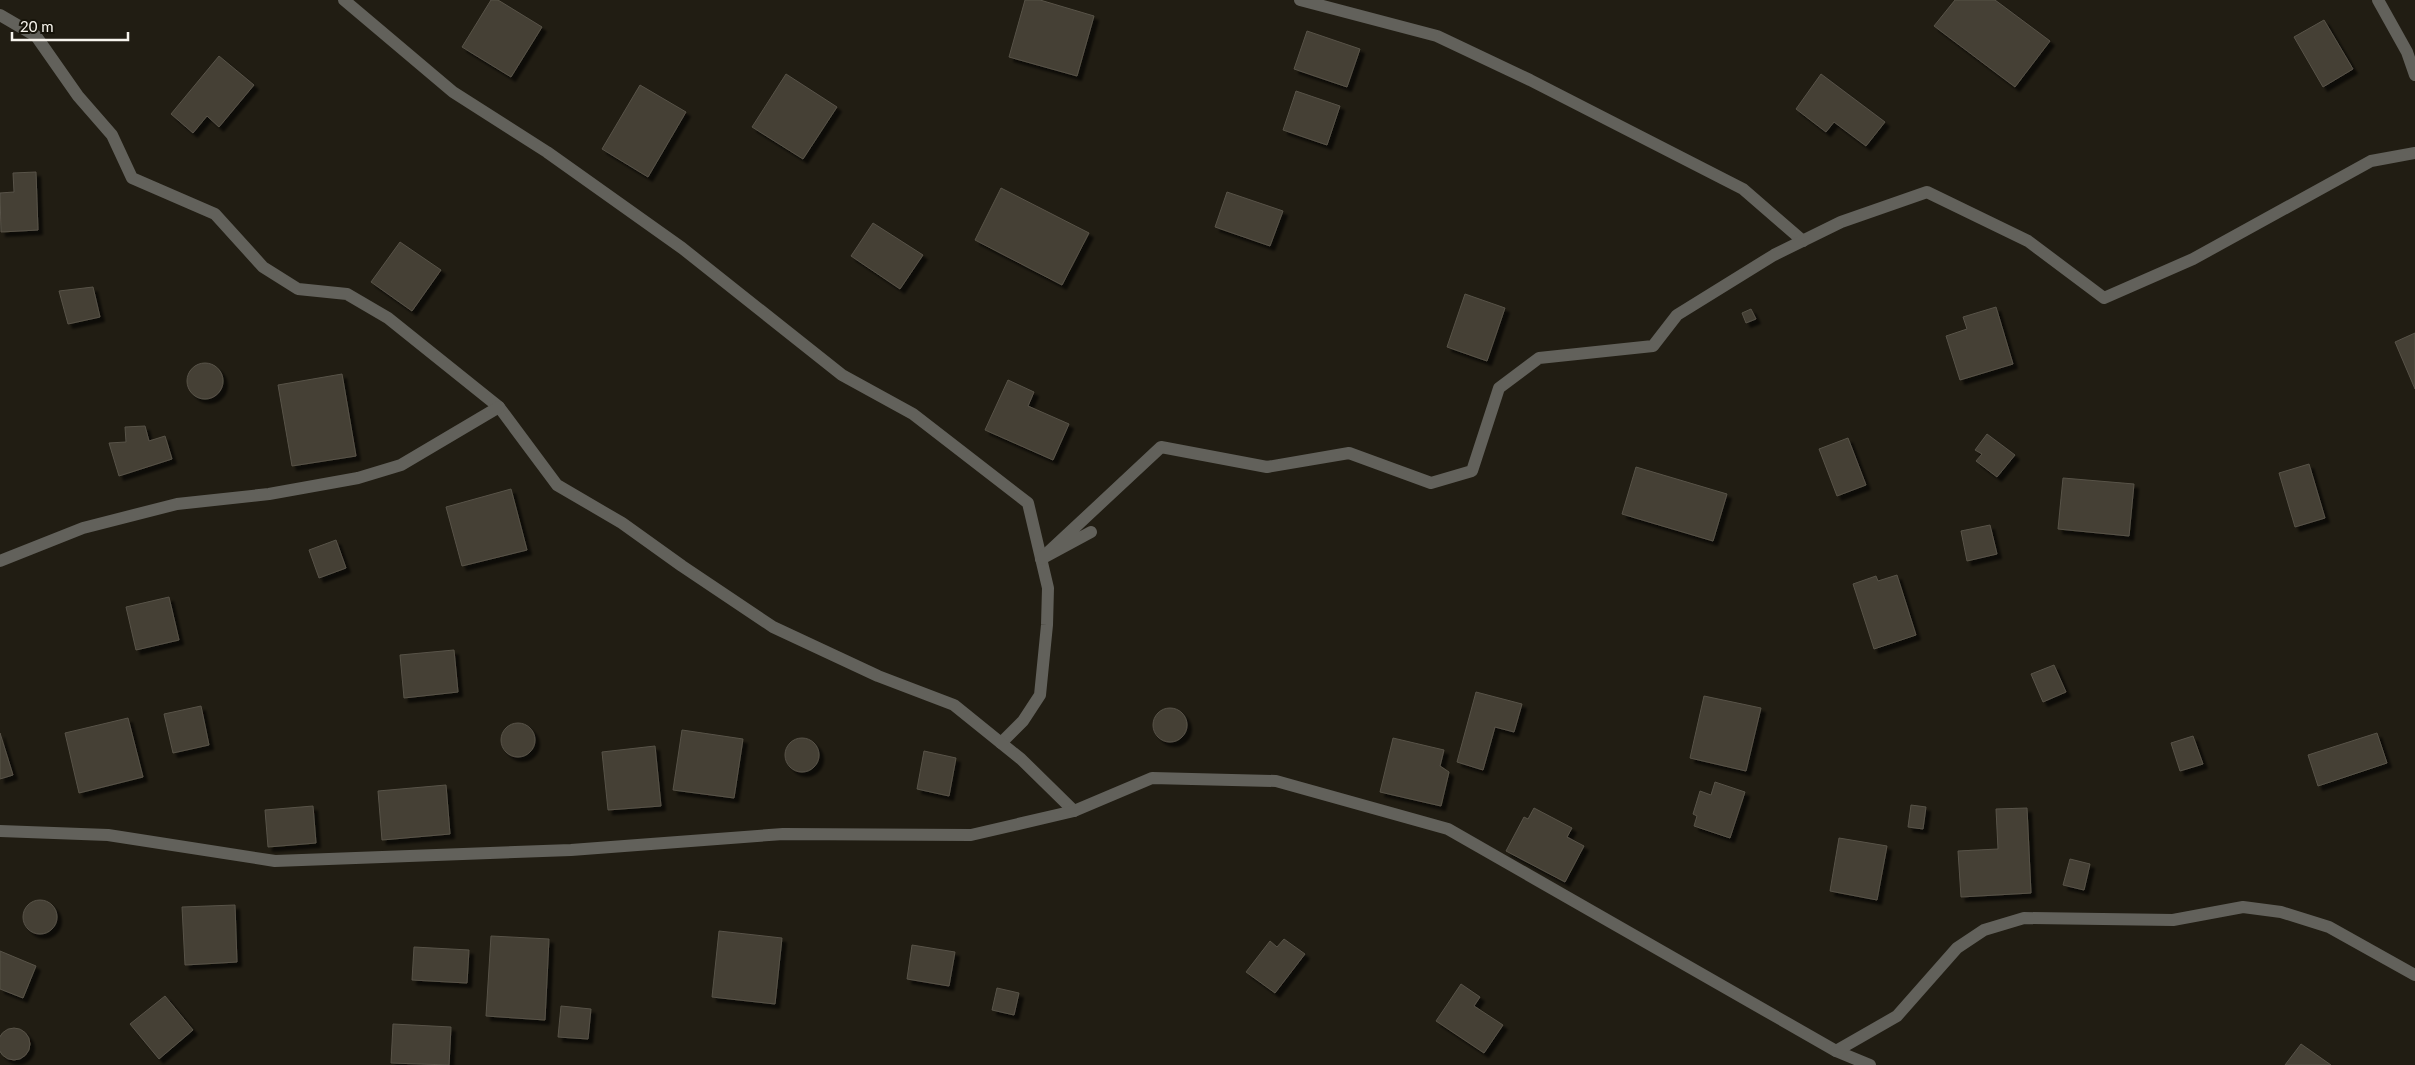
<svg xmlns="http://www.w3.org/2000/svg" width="2415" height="1065" font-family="Lato,sans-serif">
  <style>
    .building { fill: #443f35; stroke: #585348; filter: url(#shadow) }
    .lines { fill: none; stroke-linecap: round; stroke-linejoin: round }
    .minor { stroke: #62615b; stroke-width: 12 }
  </style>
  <defs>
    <filter id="shadow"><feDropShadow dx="4.5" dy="4.5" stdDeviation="1" flood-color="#0009"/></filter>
  </defs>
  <rect width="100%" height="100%" fill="#211d13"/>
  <g class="building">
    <polygon points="491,0 498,0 542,27 511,77 462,47"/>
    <polygon points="1025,0 1040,0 1094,16 1077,76 1009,57"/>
    <polygon points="1955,0 1995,0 2050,41 2015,87 1934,26"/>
    <polygon points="2324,20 2353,69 2323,87 2294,37"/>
    <polygon points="1307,31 1360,49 1347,87 1294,69"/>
    <polygon points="219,56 254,85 219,127 207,116 193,133 171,114"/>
    <polygon points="786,74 837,107 803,159 752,127"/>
    <polygon points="1821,74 1885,122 1866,146 1834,122 1826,132 1796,109"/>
    <polygon points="640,85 686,112 648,177 602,149"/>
    <polygon points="1296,91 1340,106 1327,145 1283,130"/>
    <polygon points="36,172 38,230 1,232 0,193 14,192 13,173"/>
    <polygon points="1001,188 1089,233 1062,285 975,240"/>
    <polygon points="1227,192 1283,211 1270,246 1215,227"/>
    <polygon points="873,223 923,255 900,289 851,256"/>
    <polygon points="400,242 441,270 412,311 371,282"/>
    <polygon points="93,287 100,317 68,324 59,291"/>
    <polygon points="1465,294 1505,308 1487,361 1447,347"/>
    <polygon points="1996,307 2013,364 1960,380 1946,336 1967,329 1963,317"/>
    <polygon points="1751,309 1756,319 1746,323 1742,313"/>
    <polygon points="2415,333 2415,389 2395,342"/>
    <circle cx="205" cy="381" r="18"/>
    <polygon points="342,374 356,456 292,466 278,385"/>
    <polygon points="1008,380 1034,392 1028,406 1069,424 1053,460 985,430"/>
    <polygon points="145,426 149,441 165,436 172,459 119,476 109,443 126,442 125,427"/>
    <polygon points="1987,434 2015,455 1997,477 1976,461 1982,454 1975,450"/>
    <polygon points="1848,438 1866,485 1837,496 1819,449"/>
    <polygon points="2309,464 2325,518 2295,527 2279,473"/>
    <polygon points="1636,467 1727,494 1713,541 1622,514"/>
    <polygon points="2063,478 2134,484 2129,536 2058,529"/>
    <polygon points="511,489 527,550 462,566 446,507"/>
    <polygon points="1990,525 1997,554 1967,561 1961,531"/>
    <polygon points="336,540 346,568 319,578 309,550"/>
    <polygon points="1897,575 1916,635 1874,649 1853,584 1876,576 1878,581"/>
    <polygon points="169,597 179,640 136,650 126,607"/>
    <polygon points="454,650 458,692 404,698 400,655"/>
    <polygon points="2054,665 2066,692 2043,702 2031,674"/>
    <polygon points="1476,692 1522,704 1514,732 1495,727 1483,770 1457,762"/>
    <polygon points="1704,696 1761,708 1746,771 1690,758"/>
    <polygon points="201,706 209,745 173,753 164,714"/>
    <circle cx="1170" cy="725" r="17"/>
    <polygon points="128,718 143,777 79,793 65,733"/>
    <circle cx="518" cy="740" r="17"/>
    <polygon points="682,730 743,739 734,798 673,790"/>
    <polygon points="0,733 13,775 0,779"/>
    <polygon points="2377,733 2387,763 2318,786 2308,755"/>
    <polygon points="2193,736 2203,764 2180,771 2171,743"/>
    <polygon points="1393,738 1444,750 1440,766 1449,772 1441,806 1380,792"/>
    <circle cx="802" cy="755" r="17"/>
    <polygon points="655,746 661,806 608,810 602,752"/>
    <polygon points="924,751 956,758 949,796 917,789"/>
    <polygon points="1715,782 1745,792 1730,838 1694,826 1697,816 1693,814 1700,791 1711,795"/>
    <polygon points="446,785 450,834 382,840 378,791"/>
    <polygon points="1911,805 1926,807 1923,829 1908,827"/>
    <polygon points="313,806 316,843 268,847 265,810"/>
    <polygon points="1534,808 1572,828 1567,837 1584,846 1565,882 1506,851 1524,817 1528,819"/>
    <polygon points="2027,808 2031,893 1961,897 1958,851 1998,849 1996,809"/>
    <polygon points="1839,838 1887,846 1877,900 1830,891"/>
    <polygon points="2070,859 2090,864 2084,890 2063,885"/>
    <circle cx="40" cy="917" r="17"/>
    <polygon points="235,905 237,962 185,965 182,907"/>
    <polygon points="719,931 782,938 775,1004 712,997"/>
    <polygon points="491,936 549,939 545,1020 486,1016"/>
    <polygon points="1284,939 1305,954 1275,993 1246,972 1270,941 1277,947"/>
    <polygon points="912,945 955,952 949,986 907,979"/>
    <polygon points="414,947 469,950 467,983 412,980"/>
    <polygon points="0,951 36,966 23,998 0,989"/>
    <polygon points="1461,984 1480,997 1474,1006 1503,1025 1484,1053 1436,1021"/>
    <polygon points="997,988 1019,993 1014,1015 992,1010"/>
    <polygon points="165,996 193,1030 159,1059 130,1024"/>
    <polygon points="561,1006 591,1009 588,1039 558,1037"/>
    <polygon points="393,1024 451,1027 449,1065 391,1063"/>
    <circle cx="14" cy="1044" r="16"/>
    <polygon points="2301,1044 2331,1065 2285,1065"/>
  </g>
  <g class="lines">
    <g class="minor">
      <polyline points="344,0 453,92 547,152 682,248 842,375 913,414 1028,503 1048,588 1047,625 1040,695 1023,721 1001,743"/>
      <polyline points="1300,0 1437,36 1530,80 1743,189 1803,241"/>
      <polyline points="2378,0 2407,52 2415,75"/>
      <polyline points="0,15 36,36 78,96 112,135 132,178 215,214 263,267 298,289 347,294 388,318 499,407 557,485 622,523 682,566 773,627 878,676 954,705 1021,759 1074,811"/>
      <polyline points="1091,532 1041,559 1161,447 1267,467 1349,453 1431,483 1472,471 1499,388 1539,358 1653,346 1677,315 1774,255 1841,222 1927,192 2028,241 2104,298 2193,259 2371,161 2415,153"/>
      <polyline points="0,561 83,528 177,504 269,494 358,478 401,465 499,407"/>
      <polyline points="0,831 108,835 275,861 571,850 783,834 971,835 1074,811 1152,778 1276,781 1448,829 1836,1051 1870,1065"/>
      <polyline points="1836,1051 1897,1016 1957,948 1984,930 2024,918 2173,920 2243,907 2281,912 2329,927 2415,975"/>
    </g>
  </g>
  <path d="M12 32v8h116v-8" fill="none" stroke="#f7f4ed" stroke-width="2.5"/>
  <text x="20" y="32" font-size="15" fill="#f7f4ed" stroke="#17140a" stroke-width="4" paint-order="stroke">20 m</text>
</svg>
